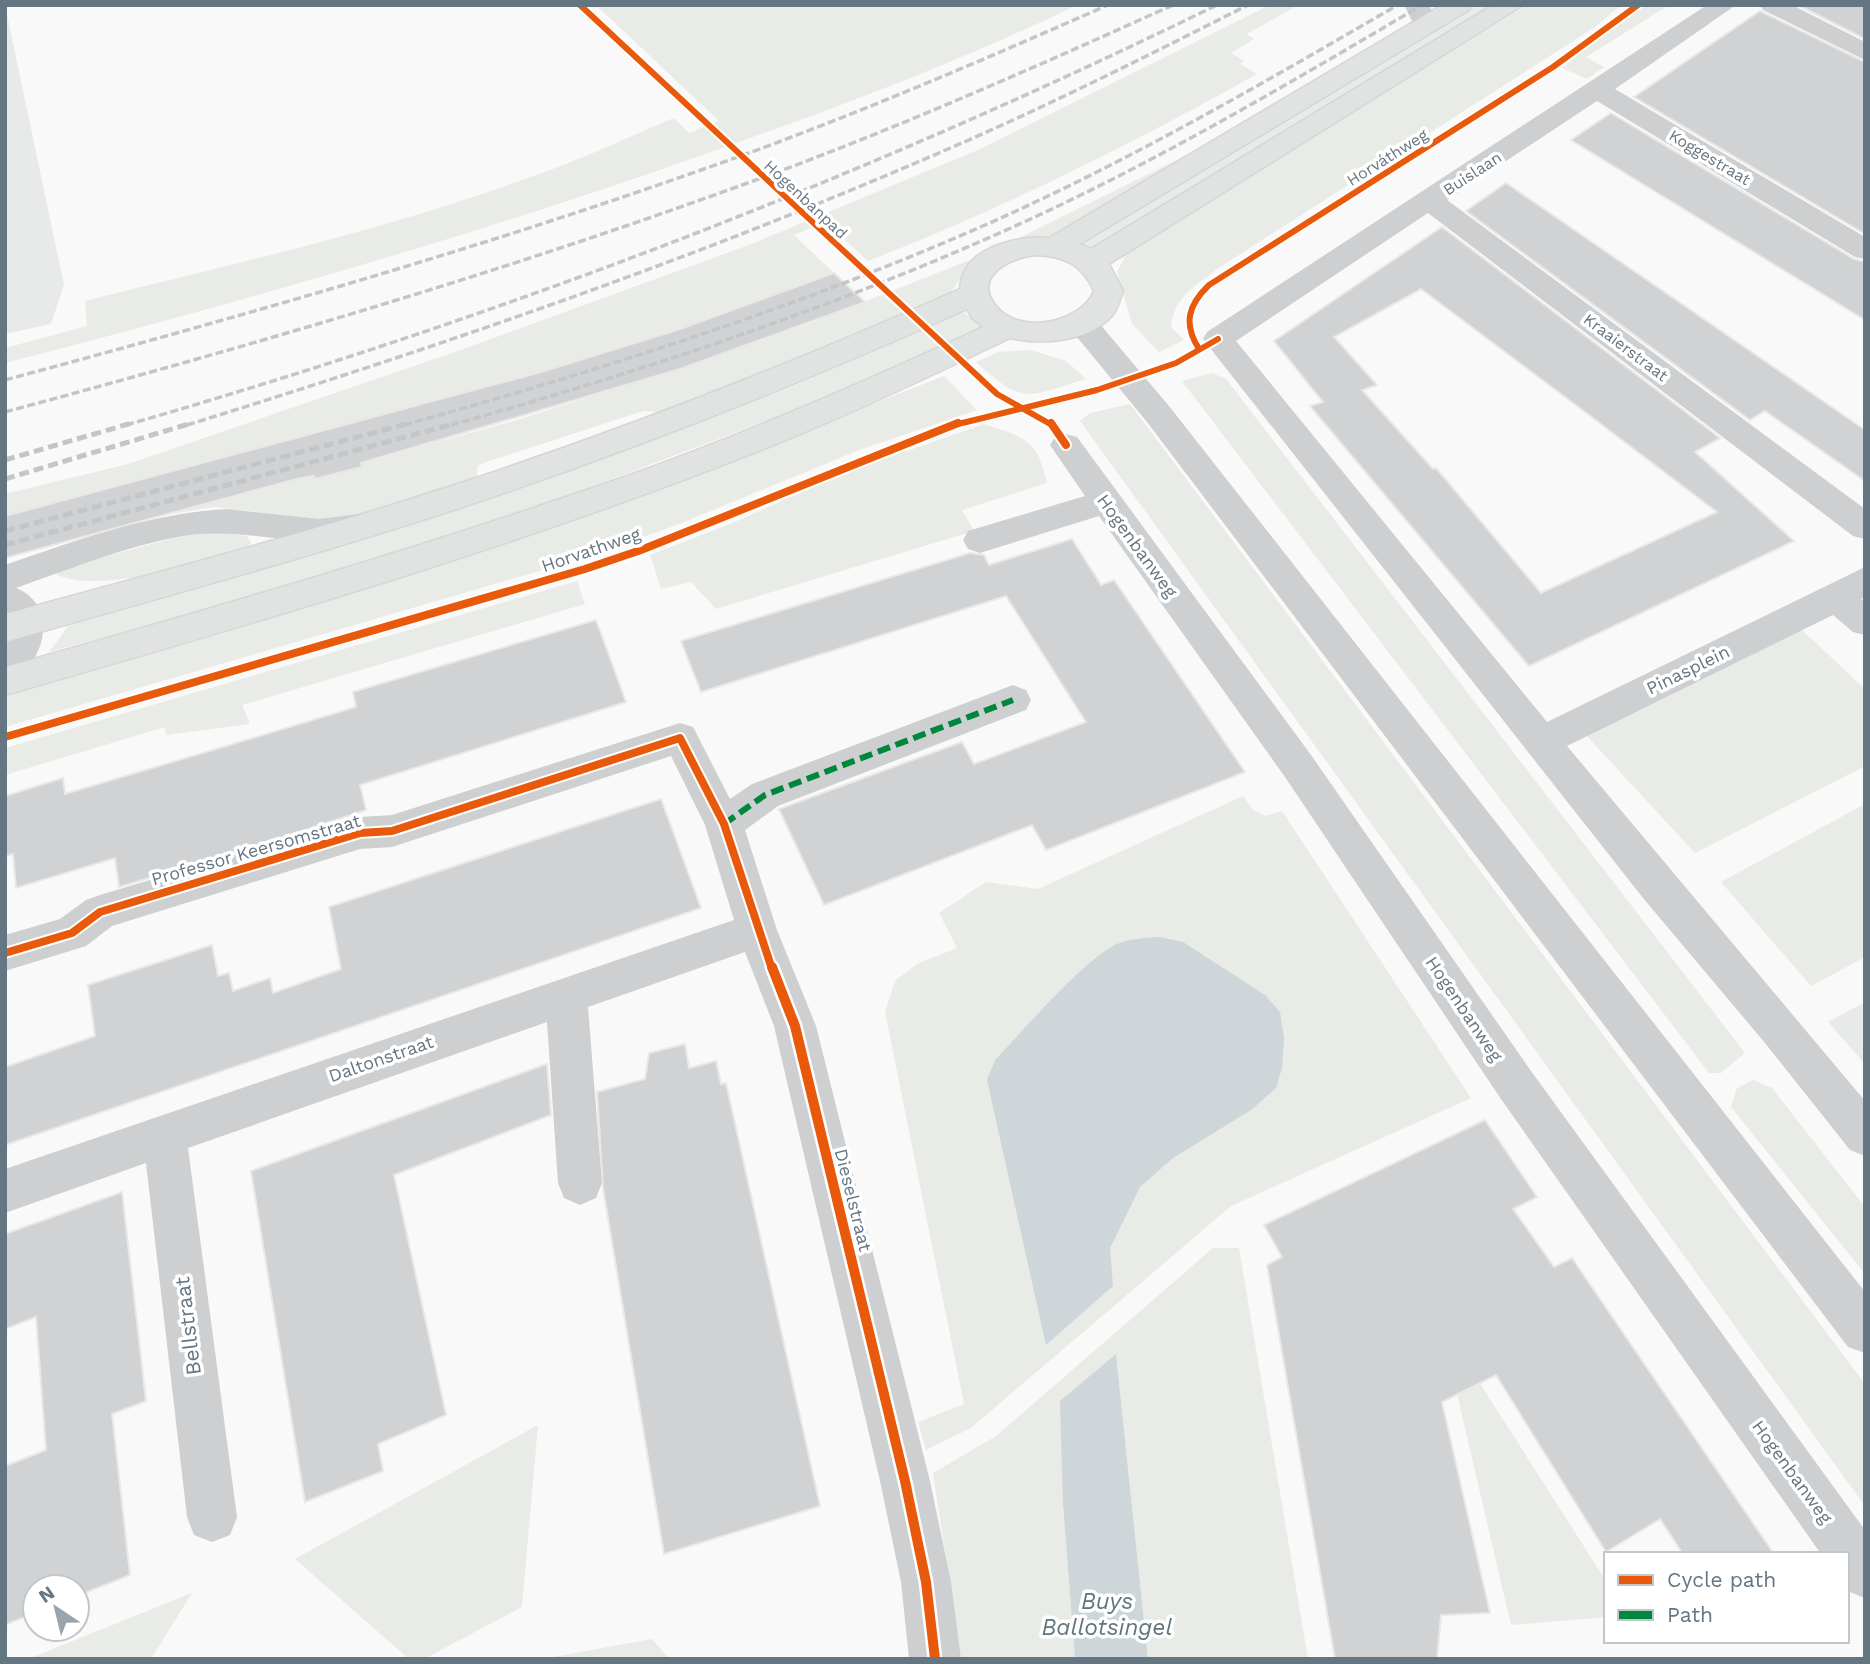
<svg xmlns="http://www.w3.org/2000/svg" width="1870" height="1664" font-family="'Work Sans',sans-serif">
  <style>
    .built { fill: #e8e9e9 }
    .green { fill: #e8ebe6 }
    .water { fill: #ced6d9 }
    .building { fill: #d0d2d3; stroke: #e8e8e8; stroke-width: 2; fill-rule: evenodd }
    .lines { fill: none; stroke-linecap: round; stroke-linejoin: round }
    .major-casing { stroke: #d5d6d7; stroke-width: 3 }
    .minor { fill: #cecfd0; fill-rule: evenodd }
    .major { fill: #e1e2e2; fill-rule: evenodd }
    .rail-far1 { stroke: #c3c5c6; stroke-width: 3.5; stroke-dasharray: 8 3.5; stroke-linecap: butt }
    .rail { stroke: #c3c5c6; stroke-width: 5; stroke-dasharray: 10 5; stroke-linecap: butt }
    .quiet { stroke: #00873e; stroke-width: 6; stroke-dasharray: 13 6; stroke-linecap: butt }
    .cycleway-far2-casing { stroke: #fff; stroke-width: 10 }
    .cycleway-far1-casing { stroke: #fff; stroke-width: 12 }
    .cycleway-casing { stroke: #fff; stroke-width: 15 }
    .cycleway-far2 { stroke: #e8590c; stroke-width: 6 }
    .cycleway-far1 { stroke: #e8590c; stroke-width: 8 }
    .cycleway { stroke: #e8590c; stroke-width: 10 }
    .labels { text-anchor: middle; stroke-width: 7; stroke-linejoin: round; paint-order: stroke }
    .far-street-label { font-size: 16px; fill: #657683; stroke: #fff }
    .street-label { font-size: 18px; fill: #657683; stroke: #fff }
    .near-street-label { font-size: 21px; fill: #657683; stroke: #fff }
    .near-water-label { font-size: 23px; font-style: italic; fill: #60757c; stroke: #fff }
  </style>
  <rect width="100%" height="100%" fill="#f9f9f9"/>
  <g class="built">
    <polygon points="5,5 64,285 51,324 5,334"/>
    <polygon points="1865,1002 1865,1064 1828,1022"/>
  </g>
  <g class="green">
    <path d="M596,5H1077C957,63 833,109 708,153C477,235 242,302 5,363V348L87,326L85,301C236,263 390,229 536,175C583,159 628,137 674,118L689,133L719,121Z"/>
    <path d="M1270,5H1298L1247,34L1254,39L1231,53L1244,61L1240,64L1257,74C1131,145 1003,208 868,261L825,222L794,235L834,273C565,377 283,442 5,516V494L128,464L458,351L749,245L978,150Z"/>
    <polygon points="1477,5 1494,5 1090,250 1078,245"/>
    <path d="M1527,5H1621L1595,27L1220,267C1197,285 1173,297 1171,327L1184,340L1159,352L1132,324L1117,272L1130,247Z"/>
    <polygon points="1641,5 1669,5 1586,57 1604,67 1587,79 1562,68"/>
    <polygon points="1203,147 1056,235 1015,240"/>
    <polygon points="975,258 949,295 673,413 643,411 483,463 478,466 476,482 352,520 322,520 214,507 171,514 297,479 314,476 315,479 362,467 361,463 517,420 705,360 806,325"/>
    <path d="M963,311L981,328L843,392L543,505L322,578L49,652L71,622C224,576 380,534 531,483C678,434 823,377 963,311Z"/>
    <path d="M1031,350L1066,361L1086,379C1026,397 1024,406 976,362L998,352Z"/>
    <polygon points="1212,373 1226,379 1745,1053 1721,1073 1709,1073 1182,381"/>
    <polygon points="944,376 977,410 859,450 679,524 584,558 5,727 5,690 836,418"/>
    <polygon points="1130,404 1865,1384 1865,1506 1080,421 1090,413"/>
    <path d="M984,424C1023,437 1038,439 1047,483L962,510L974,531L716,609L691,582L661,589L650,555L730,524L850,471Z"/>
    <path d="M209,532L247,536L251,543L244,551C203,563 95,595 56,574L63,568L174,538Z"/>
    <polygon points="577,581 585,604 242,705 250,724 166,735 165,727 5,775 5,748"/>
    <polygon points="1801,629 1865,689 1865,766 1695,853 1583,732"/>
    <polygon points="1243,796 1253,810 1266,816 1282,811 1471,1098 1231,1206 971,1428 926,1450 918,1422 964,1404 885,1012 895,981 917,964 957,948 939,913 986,882 1038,889"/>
    <polygon points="1865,804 1865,957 1811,986 1721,882"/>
    <polygon points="1753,1080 1772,1088 1865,1207 1865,1274 1731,1107 1737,1088"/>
    <polygon points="1213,1248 1239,1248 1308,1659 1148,1659 1116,1354 1063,1504 1075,1659 961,1659 933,1473 996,1436"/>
    <polygon points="1449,1360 1467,1363 1606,1581 1606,1617 1511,1625"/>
    <polygon points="538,1425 522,1607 424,1659 409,1659 295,1559"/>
    <polygon points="192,1593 151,1659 28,1659"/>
    <polygon points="652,1639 669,1659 553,1659 553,1657"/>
  </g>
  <g class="water">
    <path d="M1160,937L1183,942L1265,995L1280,1012L1284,1038L1282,1068L1276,1088L1251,1110L1173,1158L1140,1187L1110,1248L1113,1286L1046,1345L987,1080L995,1060C1023,1031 1083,960 1117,944C1132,938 1145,938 1160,937Z"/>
    <polygon points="1116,1354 1148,1659 1075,1659 1063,1504 1060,1401"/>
  </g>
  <g class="building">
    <polygon points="1798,5 1865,5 1865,39"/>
    <polygon points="1760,11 1865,62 1865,234 1634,97"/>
    <polygon points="1611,113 1854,259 1865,262 1865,320 1571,140"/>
    <polygon points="1506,183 1865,430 1865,481 1765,411 1750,420 1466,211"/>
    <path d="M1442,227L1720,438L1695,452L1794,541L1529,666L1310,406L1323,402L1274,341ZM1421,289L1597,421L1717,512L1541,593L1436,468L1433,469L1362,390L1377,385L1334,337Z"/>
    <polygon points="834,273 865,302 680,369 361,463 362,467 315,479 314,476 297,479 5,558 5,516 541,372 680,329"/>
    <polygon points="1072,539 1101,585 1114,580 1245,772 1046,850 1032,825 824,905 779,809 962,742 974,764 1086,722 1006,596 701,692 681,641 970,553 984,555 989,565"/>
    <polygon points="596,620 626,702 360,785 366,810 275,840 119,887 115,858 16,888 13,854 5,856 5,796 63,778 65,794 233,744 356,707 353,692"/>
    <polygon points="661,799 701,908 5,1145 5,1067 95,1036 88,985 212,945 218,976 229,973 233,991 270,978 273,993 341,969 329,907"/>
    <polygon points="685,1044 689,1068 716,1061 721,1084 726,1083 820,1506 664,1554 603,1188 597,1092 645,1079 649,1053"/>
    <polygon points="547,1064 551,1115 394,1175 446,1415 378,1444 383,1471 305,1502 251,1171"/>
    <polygon points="1485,1120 1537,1197 1513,1209 1554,1267 1572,1258 1774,1554 1683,1554 1660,1519 1606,1552 1496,1375 1442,1402 1490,1613 1441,1615 1437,1659 1335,1659 1267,1265 1282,1257 1264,1225"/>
    <polygon points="122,1192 146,1401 112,1414 130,1575 77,1596 77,1587 35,1587 35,1613 5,1625 5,1466 46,1450 36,1317 5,1329 5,1234"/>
  </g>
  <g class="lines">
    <g class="major-casing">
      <path id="major" d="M1442,5H1472L1469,10L1080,244L1091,249L1493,5H1523L1109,264L1123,291C1120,299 1118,310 1111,317C1087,342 1043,345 1010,338C933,375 855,412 776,444C525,545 265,620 5,695V667C214,608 422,548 627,476C748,433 866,381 983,327L972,318L967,309C803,383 636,449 466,506C314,556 159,598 5,642V614C151,574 298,536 442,489C619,432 791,364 960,289C962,248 1015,235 1049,238ZM1035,255C1064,256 1082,264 1094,291C1081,323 1019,336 996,306C972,276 1010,258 1035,255Z"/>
    </g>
    <g class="minor">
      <polygon points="1404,5 1429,5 1439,26 1435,31 1417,31"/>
      <polygon points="1707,5 1736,5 1615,89 1865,237 1865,259 1855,257 1597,101 1447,200 1865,509 1865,539 1853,536 1428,213 1236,341 1547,722 1865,567 1865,597 1861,599 1865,602 1865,635 1853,632 1833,615 1567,746 1865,1101 1865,1156 1850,1150 1765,1043 1643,898 1203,339 1207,332"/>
      <polygon points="1760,5 1792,5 1865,42 1865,60 1763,10"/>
      <polygon points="1083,314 1094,317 1169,406 1865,1292 1865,1353 1848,1347 1147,422 1072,331 1068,324 1072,317"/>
      <polygon points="1066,434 1077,437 1311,755 1531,1071 1865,1530 1865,1598 1847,1591 1847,1554 1821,1554 1501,1099 1285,777 1099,516 980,553 968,549 963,540 968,531 1085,496 1050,445 1055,437"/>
      <path d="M227,509L319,519L359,514L371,517L376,526L371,535C311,553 251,527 190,535C134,543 70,569 16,588C61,606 45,669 5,682V642L10,619L5,613V565C77,540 151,513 227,509Z"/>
      <polygon points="1013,685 1026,690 1031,700 1026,710 778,806 745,830 777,930 816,1026 930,1481 951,1582 961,1659 909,1659 901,1582 880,1481 774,1026 745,952 588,1007 602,1183 596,1198 580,1205 564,1198 558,1183 547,1022 188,1148 237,1517 230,1535 212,1542 194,1535 187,1517 146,1163 5,1213 5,1169 734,920 705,825 671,756 392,847 360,849 112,926 86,946 5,971 5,935 60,919 86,900 100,895 360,817 392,815 680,723 693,727 730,799 752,784"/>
    </g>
    <use href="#major" class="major"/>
    <g class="rail-far1">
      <path d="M5,380C239,317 472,251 701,170C839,122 974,64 1108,5"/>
      <path d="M5,412C254,345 500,273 742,185C889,132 1031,69 1173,5"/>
      <path d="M126,425C505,316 863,178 1217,5"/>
      <path d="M187,425C445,345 700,257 948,149C1050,105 1149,55 1248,5"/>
      <path d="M404,425C601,370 797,308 985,225C1128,162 1263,83 1398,5"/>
      <path d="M451,425C636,373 819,313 995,235C1143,170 1283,87 1422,5"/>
    </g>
    <g class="rail">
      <polyline points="5,460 132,423"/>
      <polyline points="5,479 192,423"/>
      <polyline points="5,531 410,423"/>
      <polyline points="5,545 457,423"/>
    </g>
    <polyline class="quiet" points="724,824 765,795 1013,700"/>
    <g class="cycleway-far2-casing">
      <g id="cycleway-far2">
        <polyline points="580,5 997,394 1052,425"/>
        <path d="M1199,349C1183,324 1188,305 1209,285L1553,67L1638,5"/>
        <polyline points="954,425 1097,390 1176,363 1218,339"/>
      </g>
    </g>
    <g class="cycleway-far1-casing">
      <g id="cycleway-far1">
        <polyline points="1051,423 1066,445"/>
        <polyline points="5,737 585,569 641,550 958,423"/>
        <polyline points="5,953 72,933 100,912 360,833 392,831 680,738 724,824 772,969"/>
      </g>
    </g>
    <g class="cycleway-casing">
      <polyline id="cycleway" points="772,967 795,1026 905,1481 926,1582 935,1659"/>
    </g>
    <use href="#cycleway-far2" class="cycleway-far2"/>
    <use href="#cycleway-far1" class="cycleway-far1"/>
    <use href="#cycleway" class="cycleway"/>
  </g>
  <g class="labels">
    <g class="far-street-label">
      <text transform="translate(1387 157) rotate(-32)" y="6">Horváthweg</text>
      <text transform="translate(1710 157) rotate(31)" y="6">Koggestraat</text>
      <text transform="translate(1472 173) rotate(-33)" y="6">Buislaan</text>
      <text transform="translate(806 199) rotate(43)" y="6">Hogenbanpad</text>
      <text transform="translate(1626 347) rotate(37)" y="6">Kraaierstraat</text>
    </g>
    <g class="street-label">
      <text transform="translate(1137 546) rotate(54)" y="6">Hogenbanweg</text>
      <text transform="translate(591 550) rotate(-19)" y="6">Horvathweg</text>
      <text transform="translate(1688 670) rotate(-26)" y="6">Pinasplein</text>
      <text transform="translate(256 850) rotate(-16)" y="6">Professor Keersomstraat</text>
      <text transform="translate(1464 1009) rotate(56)" y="6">Hogenbanweg</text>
      <text transform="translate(381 1059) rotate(-19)" y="6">Daltonstraat</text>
      <text transform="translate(853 1200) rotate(76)" y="6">Dieselstraat</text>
      <text transform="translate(1792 1472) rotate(54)" y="6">Hogenbanweg</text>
    </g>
    <g class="near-street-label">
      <text transform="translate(188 1326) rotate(-97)" y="7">Bellstraat</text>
    </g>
    <g class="near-water-label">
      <text x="1107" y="1609">Buys<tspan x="1107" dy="26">Ballotsingel</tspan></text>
    </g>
  </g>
  <rect width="1870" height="1664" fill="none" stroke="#657683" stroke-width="14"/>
  <rect x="1604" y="1552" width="245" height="91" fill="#ffffff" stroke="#c1c8cd" stroke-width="2"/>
  <rect x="1618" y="1575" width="35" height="10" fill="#e8590c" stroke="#c1c8cd" stroke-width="2"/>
  <text x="1667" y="1587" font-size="21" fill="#657683">Cycle path</text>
  <rect x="1618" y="1610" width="35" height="10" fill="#00873e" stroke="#c1c8cd" stroke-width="2"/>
  <text x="1667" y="1622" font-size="21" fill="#657683">Path</text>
  <g transform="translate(56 1608) rotate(325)"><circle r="33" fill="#ffffff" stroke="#c1c8cd" stroke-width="2"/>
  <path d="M0-5L12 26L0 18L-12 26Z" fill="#99a4ac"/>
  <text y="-10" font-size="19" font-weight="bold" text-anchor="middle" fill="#657683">N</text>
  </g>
</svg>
